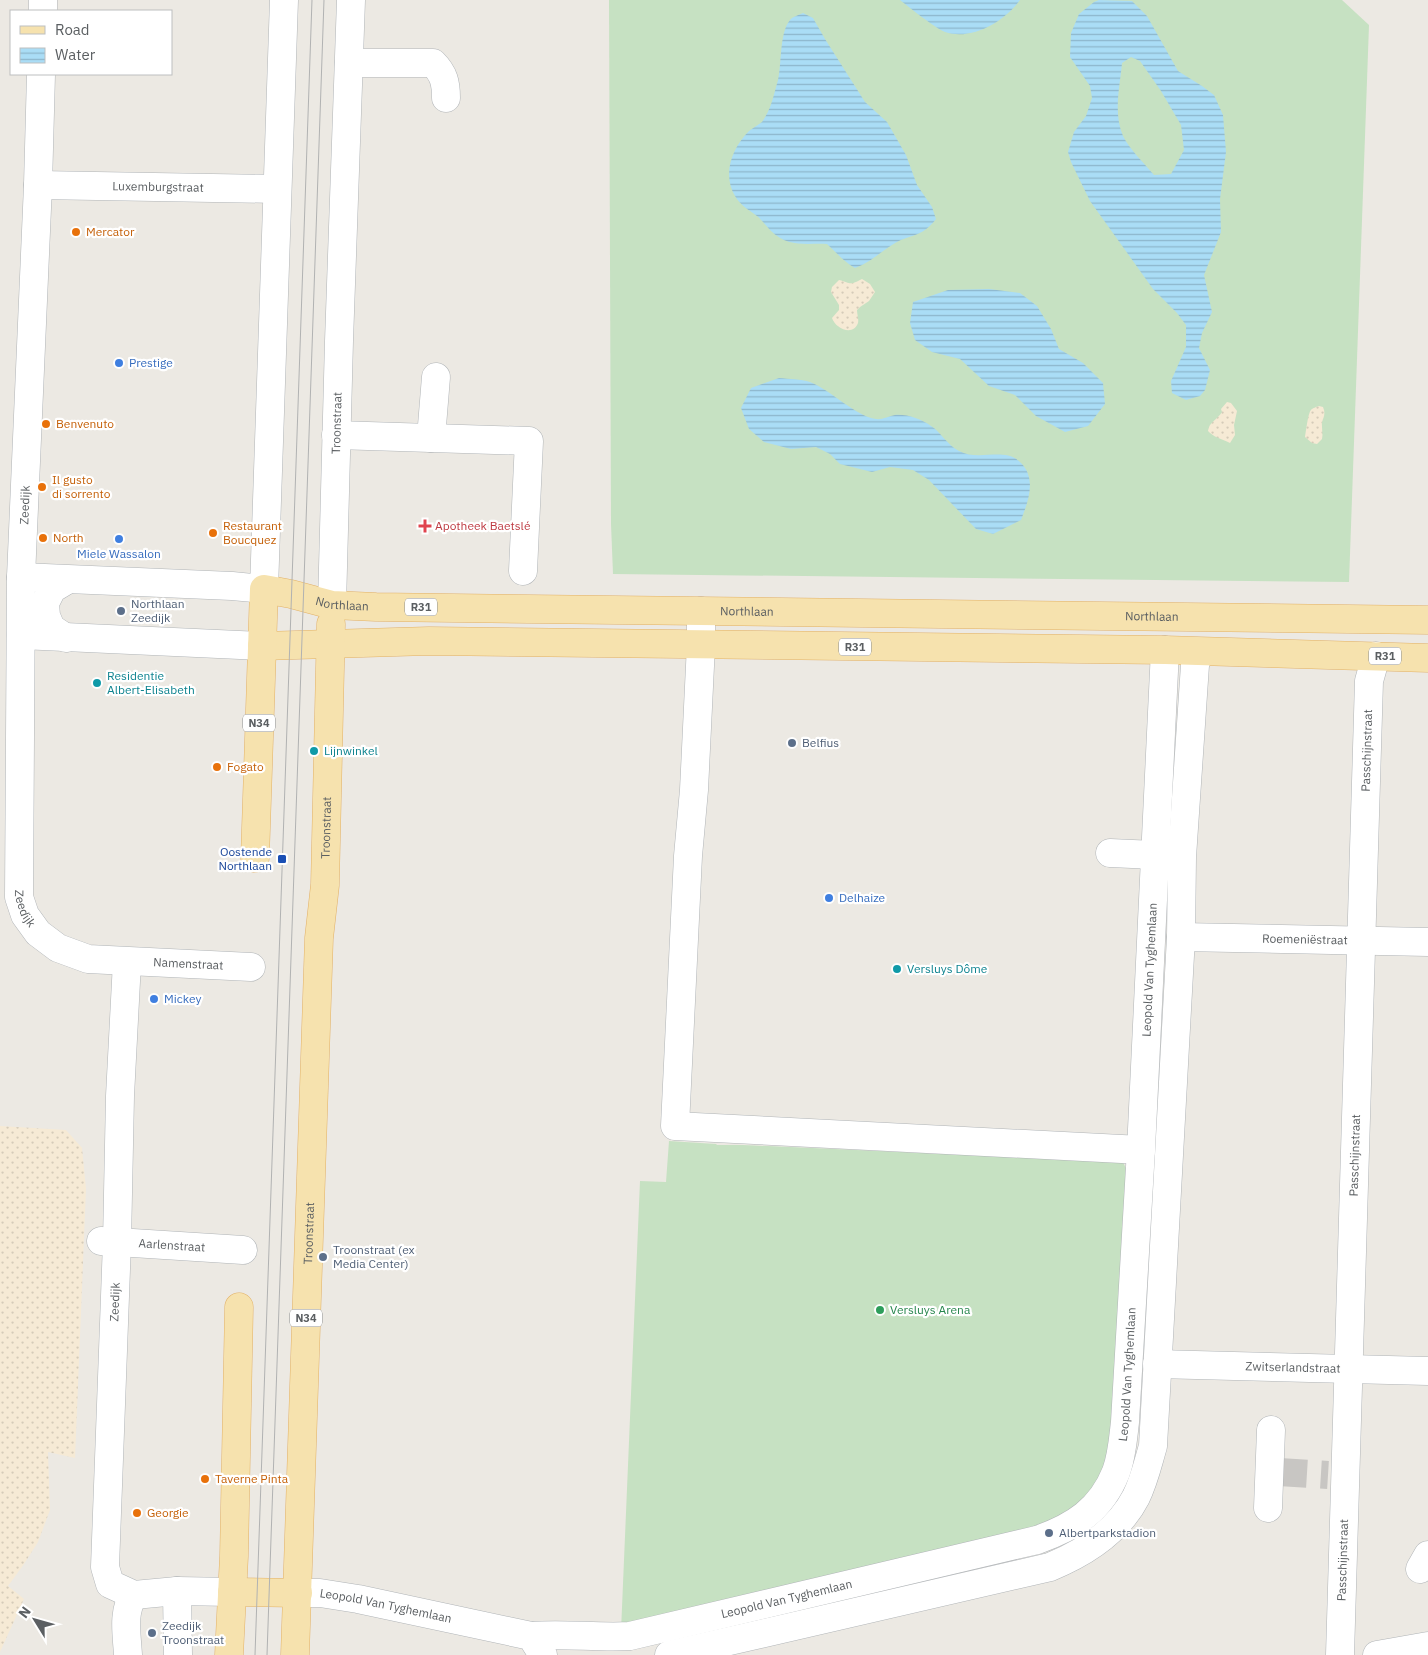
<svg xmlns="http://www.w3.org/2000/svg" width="1428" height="1655" font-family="'IBM Plex Sans',sans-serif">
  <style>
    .grass { fill: #c6e1c2 }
    .sand { fill: url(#sand-dots) }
    .water { fill: url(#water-rules); fill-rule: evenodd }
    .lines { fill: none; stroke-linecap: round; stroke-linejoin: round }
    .minor-tunnel { stroke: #c8c6c3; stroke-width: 28; stroke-dasharray: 28 14; stroke-linecap: butt }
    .minor-casing { stroke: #b0b4b7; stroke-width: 29 }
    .major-casing { stroke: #e2b167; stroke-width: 29 }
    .minor { stroke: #fff; stroke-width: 28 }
    .major { stroke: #f6e2ae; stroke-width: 28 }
    .tram { stroke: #b1b2b2; stroke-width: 1 }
    .food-dot { fill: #e8710a; stroke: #fff; stroke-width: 2 }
    .shop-dot { fill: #3f7fe0; stroke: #fff; stroke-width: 2 }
    .health-dot { fill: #e0444e; stroke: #fff; stroke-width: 2 }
    .service-dot { fill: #5c6f8a; stroke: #fff; stroke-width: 2 }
    .culture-dot { fill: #0f9aa8; stroke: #fff; stroke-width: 2 }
    .transit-dot { fill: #1a4fb4; stroke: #fff; stroke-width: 2 }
    .leisure-dot { fill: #2e9e5b; stroke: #fff; stroke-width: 2 }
    .labels { text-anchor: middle; stroke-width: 4.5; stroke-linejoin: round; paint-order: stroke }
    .shield { fill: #fff; stroke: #8c8f91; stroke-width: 1 }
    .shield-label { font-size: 11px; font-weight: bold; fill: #5b5f62 }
    .street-label { font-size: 12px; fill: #5b5f62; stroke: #fff }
    .food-label { font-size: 12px; fill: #c56008; stroke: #fff; text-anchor: start }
    .shop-label { font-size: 12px; fill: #366cbe; stroke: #fff; text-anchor: start }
    .health-label { font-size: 12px; fill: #be3a42; stroke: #fff; text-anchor: start }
    .service-label { font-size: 12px; fill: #4e5e75; stroke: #fff; text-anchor: start }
    .culture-label { font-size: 12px; fill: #0d838f; stroke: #fff; text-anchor: start }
    .transit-label { font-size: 12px; fill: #164399; stroke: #fff; text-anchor: end }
    .leisure-label { font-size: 12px; fill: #27864d; stroke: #fff; text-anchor: start }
  </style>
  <defs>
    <pattern id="sand-dots" width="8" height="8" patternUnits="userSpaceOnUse" patternTransform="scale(1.25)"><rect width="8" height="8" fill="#f6ead5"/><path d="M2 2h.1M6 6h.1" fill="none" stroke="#d5cbb9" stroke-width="1.8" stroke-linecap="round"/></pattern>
    <pattern id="water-rules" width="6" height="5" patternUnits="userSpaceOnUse" patternTransform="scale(1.25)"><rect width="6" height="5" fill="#aaddf6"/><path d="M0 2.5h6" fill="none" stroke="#8db6cb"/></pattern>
  </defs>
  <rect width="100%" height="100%" fill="#ece9e3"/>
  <g class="grass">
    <polygon points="609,0 1342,0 1369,25 1349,582 613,574 611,524"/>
    <polygon points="669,1141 716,1144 717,1145 743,1145 1123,1162 1132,1182 1112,1468 1063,1524 621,1631 640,1181 666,1182"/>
  </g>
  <g class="sand">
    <path d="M862,279L870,284L875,292L869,301L860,307L857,310C857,314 859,320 858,323C853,337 835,328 832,318L839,310V305L831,292L832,287L839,280C851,283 849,286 862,279Z"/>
    <path d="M1227,402L1231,403L1237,411L1234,425L1235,435L1230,443C1222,439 1213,437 1208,431C1209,422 1217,420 1222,412L1221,409Z"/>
    <path d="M1319,406L1323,407C1327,417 1321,418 1322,427C1322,431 1323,434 1322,439L1317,444L1312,443L1305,437C1306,432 1308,413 1311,410C1311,409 1318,406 1319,406Z"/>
    <polygon points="0,1126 66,1130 82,1148 86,1189 75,1458 48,1452 50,1510 38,1542 24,1564 8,1586 24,1599 0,1652"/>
  </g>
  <g class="water">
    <path d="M900,0H1020C1005,21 972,41 945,32C935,28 909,7 900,0Z"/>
    <path d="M1099,0L1132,1L1147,16L1178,71L1202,86L1214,95L1223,115L1226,152L1220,199L1221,232L1204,275L1212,312L1202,333L1199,348L1210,370L1205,390L1200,396L1186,400L1172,393L1171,381L1186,347V325L1177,313L1153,289L1090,201L1071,162L1068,152L1074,132L1086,116L1092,98L1090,86L1070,57L1071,33L1079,14L1094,2ZM1131,57L1140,61L1161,91L1181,125L1184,150L1171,174L1154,175C1144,163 1130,150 1123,136C1113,113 1120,86 1122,63Z"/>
    <path d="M803,13L813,18L825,39L865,102L887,122L906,155L917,185L932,207L936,219C921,239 910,233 892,245C879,253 871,262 855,268C844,262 836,252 827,244C804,243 788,248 770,230C766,226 762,220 757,216C749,210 740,205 735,196C722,174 732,148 749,131C753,128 758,125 762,122C771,110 774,94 778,80C782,63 779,29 792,18C795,16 799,15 803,13Z"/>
    <polygon points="989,289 1020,293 1037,306 1051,329 1059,349 1083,363 1103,383 1105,404 1088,426 1065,432 1036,416 1015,395 989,386 960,359 932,352 915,340 910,323 913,302 948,290"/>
    <path d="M779,378C789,379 801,379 810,382C831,390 855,416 876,419C882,420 889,416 895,415C907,414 921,419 931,426C941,432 946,444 959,451C979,462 1005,446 1021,463C1037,479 1028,502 1021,520L993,534L976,529L929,480L913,470L890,467L872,472L840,464L830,454L816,447L791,449L764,442L749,429L741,408L751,388Z"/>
  </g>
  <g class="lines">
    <polyline class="minor-tunnel" points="1279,1472 1328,1475"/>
    <g class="minor-casing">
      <g id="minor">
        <polyline points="43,11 43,0"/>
        <path d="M349,63H433C444,74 446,83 446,98"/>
        <path id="s1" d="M41,74L38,185L21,577L19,897L25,915L38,933L58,948L88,959L251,967"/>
        <path id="s2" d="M38,185L277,189"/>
        <polyline points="336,435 529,441 523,571"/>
        <polyline points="431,438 436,377"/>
        <polyline points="21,577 232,586 264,589 284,0"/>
        <path id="s3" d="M332,605L339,341L351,0"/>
        <polyline points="701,611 701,645 694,790 688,856 675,1126 1141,1150"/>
        <polyline points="21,635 262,646"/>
        <polyline points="66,638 51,628 46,616 45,603 52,589 67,580"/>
        <polyline points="1110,853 1155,855"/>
        <path id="s4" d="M1181,937L1428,942"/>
        <polyline points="127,962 120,1096 117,1242 105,1567 110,1584 134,1595 177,1591 232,1592"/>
        <path id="s5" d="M101,1241L243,1250"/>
        <path id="s6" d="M1157,1364L1428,1371"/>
        <polyline points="1268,1508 1271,1430"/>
        <polyline points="1420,1569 1428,1555"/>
        <polyline points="177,1591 178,1655"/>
        <path id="s7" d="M298,1593H320L358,1599L531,1636L543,1655"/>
        <path id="s8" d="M531,1636C564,1633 597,1638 630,1636L1037,1540C1074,1527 1101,1510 1116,1472C1122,1456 1123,1439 1125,1422L1141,1150L1165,650"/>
        <path d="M128,1655C127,1636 122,1611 134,1595"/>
        <path d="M669,1655L1050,1567C1084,1553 1118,1532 1136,1497C1144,1481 1148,1463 1153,1446L1181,937L1182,857L1195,665L1199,652"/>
        <path id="s9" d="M1340,1655L1369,681L1376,656"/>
        <polyline points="1377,1655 1428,1646"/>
      </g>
    </g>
    <g class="major-casing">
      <g id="major">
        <polyline points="262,646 429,641 1165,650 1428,658"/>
        <path id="s10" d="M255,858L264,589L291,594L332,605L376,607L1428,620"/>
        <polyline points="232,1592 298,1593"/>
        <polyline points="229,1655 234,1556 239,1307"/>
        <path id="s11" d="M295,1655L319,938L325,885L331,624"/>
      </g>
    </g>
    <use href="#minor" class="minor"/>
    <use href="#major" class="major"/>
    <g class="tram">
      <polyline points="255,1655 312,0"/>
      <polyline points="267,1655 324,0"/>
    </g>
  </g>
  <g class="food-dot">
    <circle cx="76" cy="232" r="5"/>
    <circle cx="46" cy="424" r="5"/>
    <circle cx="42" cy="487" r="5"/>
    <circle cx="213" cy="533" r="5"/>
    <circle cx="43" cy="538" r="5"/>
    <circle cx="217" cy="767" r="5"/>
    <circle cx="205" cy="1479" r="5"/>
    <circle cx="137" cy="1513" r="5"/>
  </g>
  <g class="shop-dot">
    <circle cx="119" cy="363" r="5"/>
    <circle cx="119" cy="539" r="5"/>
    <circle cx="829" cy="898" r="5"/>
    <circle cx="154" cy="999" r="5"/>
  </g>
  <path class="health-dot" d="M422.5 518.5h5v5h5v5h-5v5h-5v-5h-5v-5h5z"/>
  <g class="service-dot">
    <circle cx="121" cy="611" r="5"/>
    <circle cx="792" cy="743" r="5"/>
    <circle cx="323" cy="1257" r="5"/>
    <circle cx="1049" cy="1533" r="5"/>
    <circle cx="152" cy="1633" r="5"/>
  </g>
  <g class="culture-dot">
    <circle cx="97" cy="683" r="5"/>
    <circle cx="314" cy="751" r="5"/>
    <circle cx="897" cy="969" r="5"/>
  </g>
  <rect class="transit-dot" x="277" y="854" width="10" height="10" rx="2.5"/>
  <circle class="leisure-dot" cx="880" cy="1310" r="5"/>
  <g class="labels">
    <g class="shield">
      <rect x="405" y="598.5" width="32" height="17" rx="4"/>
      <rect x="839" y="638.5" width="32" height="17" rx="4"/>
      <rect x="1369" y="647.5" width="32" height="17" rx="4"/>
      <rect x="243" y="714.5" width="32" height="17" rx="4"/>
      <rect x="290" y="1309.5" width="32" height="17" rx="4"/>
    </g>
    <g class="shield-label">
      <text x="421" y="611">R31</text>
      <text x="855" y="651">R31</text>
      <text x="1385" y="660">R31</text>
      <text x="259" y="727">N34</text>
      <text x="306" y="1322">N34</text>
    </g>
    <g class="street-label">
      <text dy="4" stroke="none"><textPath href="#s2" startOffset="120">Luxemburgstraat</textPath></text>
      <text dy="4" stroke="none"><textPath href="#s3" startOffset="182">Troonstraat</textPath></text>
      <text transform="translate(25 505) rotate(-88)" y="4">Zeedijk</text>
      <text dy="4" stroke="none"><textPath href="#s10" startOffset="349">Northlaan</textPath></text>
      <text dy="4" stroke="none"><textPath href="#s10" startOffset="754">Northlaan</textPath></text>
      <text dy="4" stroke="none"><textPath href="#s10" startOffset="1159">Northlaan</textPath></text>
      <text dy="4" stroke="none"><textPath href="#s9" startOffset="905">Passchijnstraat</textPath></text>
      <text dy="4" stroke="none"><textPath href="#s11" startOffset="828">Troonstraat</textPath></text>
      <text dy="4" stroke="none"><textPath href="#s1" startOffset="836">Zeedijk</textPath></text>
      <text dy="4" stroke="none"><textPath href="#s4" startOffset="124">Roemeniëstraat</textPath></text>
      <text dy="4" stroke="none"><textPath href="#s1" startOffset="1022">Namenstraat</textPath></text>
      <text dy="4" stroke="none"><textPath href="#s8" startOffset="1129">Leopold Van Tyghemlaan</textPath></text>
      <text dy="4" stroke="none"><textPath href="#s9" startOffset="500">Passchijnstraat</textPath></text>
      <text dy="4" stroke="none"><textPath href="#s11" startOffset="422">Troonstraat</textPath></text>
      <text dy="4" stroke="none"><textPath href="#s5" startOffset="71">Aarlenstraat</textPath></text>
      <text transform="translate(115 1302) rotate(-88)" y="4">Zeedijk</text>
      <text dy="4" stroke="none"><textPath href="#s6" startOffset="136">Zwitserlandstraat</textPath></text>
      <text dy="4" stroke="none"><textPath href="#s8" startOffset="724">Leopold Van Tyghemlaan</textPath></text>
      <text dy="4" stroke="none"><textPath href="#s9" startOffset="95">Passchijnstraat</textPath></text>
      <text dy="4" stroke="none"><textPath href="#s8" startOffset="260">Leopold Van Tyghemlaan</textPath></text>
      <text dy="4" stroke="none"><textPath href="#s7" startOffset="89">Leopold Van Tyghemlaan</textPath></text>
    </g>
    <g class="food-label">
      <text x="86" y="236">Mercator</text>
      <text x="56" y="428">Benvenuto</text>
      <text x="52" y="484">Il gusto<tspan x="52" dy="14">di sorrento</tspan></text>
      <text x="223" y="530">Restaurant<tspan x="223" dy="14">Boucquez</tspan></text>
      <text x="53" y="542">North</text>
      <text x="227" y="771">Fogato</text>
      <text x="215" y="1483">Taverne Pinta</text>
      <text x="147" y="1517">Georgie</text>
    </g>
    <g class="shop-label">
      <text x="129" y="367">Prestige</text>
      <text x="119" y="558" text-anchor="middle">Miele Wassalon</text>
      <text x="839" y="902">Delhaize</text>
      <text x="164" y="1003">Mickey</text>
    </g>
    <g class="health-label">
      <text x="435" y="530">Apotheek Baetslé</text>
    </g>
    <g class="service-label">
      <text x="131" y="608">Northlaan<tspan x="131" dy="14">Zeedijk</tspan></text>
      <text x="802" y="747">Belfius</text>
      <text x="333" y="1254">Troonstraat (ex<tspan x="333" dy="14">Media Center)</tspan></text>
      <text x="1059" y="1537">Albertparkstadion</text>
      <text x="162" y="1630">Zeedijk<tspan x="162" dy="14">Troonstraat</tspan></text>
    </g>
    <g class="culture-label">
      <text x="107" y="680">Residentie<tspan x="107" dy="14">Albert-Elisabeth</tspan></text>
      <text x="324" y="755">Lijnwinkel</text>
      <text x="907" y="973">Versluys Dôme</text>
    </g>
    <g class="transit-label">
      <text x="272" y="856">Oostende<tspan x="272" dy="14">Northlaan</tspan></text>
    </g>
    <g class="leisure-label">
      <text x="890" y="1314">Versluys Arena</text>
    </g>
  </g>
  <rect x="10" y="10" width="162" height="65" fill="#ffffff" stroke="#bdbfc0"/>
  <rect x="20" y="26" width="25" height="8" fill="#f6e2ae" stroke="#bdbfc0"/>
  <text x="55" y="35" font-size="15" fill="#5b5f62">Road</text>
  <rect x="20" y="48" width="25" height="15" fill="url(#water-rules)" stroke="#bdbfc0"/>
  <text x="55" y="60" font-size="15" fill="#5b5f62">Water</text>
  <g transform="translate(35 1620) rotate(307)" stroke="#ffffff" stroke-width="4" paint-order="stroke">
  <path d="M0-4L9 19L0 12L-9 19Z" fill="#5b5f62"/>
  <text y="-8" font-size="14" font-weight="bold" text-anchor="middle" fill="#5b5f62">N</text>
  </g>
</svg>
